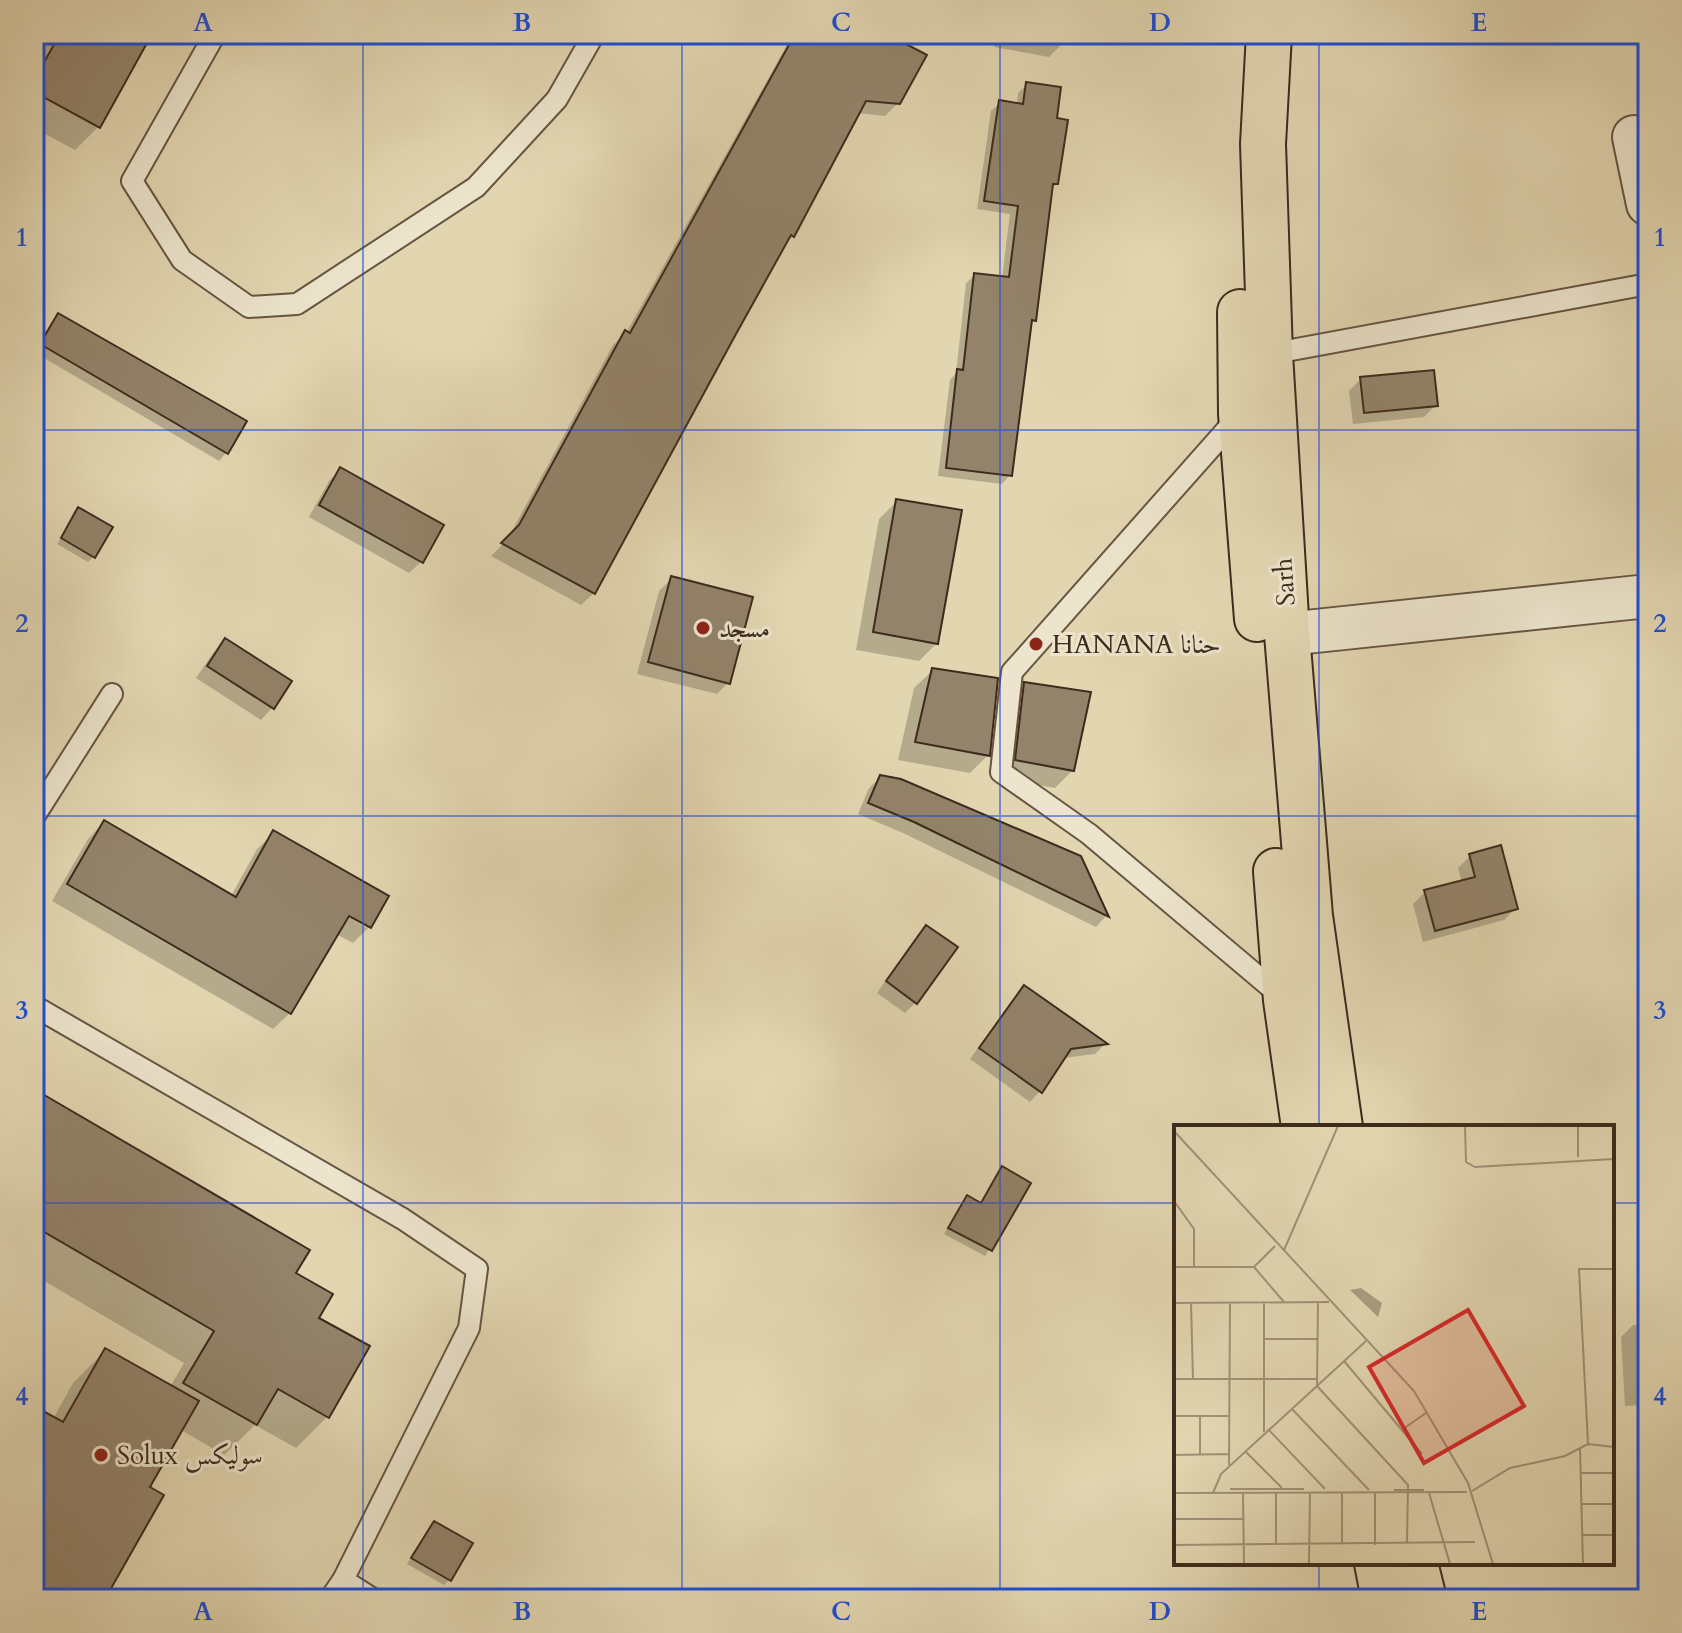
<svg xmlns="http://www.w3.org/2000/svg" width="1682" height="1633" font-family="Cardo,Amiri,serif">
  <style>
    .shadow { fill: #0003; fill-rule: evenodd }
    .building { fill: #93836a; stroke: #3d2a1d; stroke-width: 2 }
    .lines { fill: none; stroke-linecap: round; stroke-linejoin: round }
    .service-casing { stroke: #665542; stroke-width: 24 }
    .minor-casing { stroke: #665542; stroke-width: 46 }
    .trunk-casing { stroke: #3d2a1d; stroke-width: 48 }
    .service { stroke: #ece4cc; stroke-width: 20 }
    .minor { stroke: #ece4cc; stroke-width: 42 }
    .trunk { stroke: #e2d6b1; stroke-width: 44 }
    .grid { fill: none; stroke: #1d4ed8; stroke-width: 2; stroke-opacity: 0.55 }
    .poi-dot { fill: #8f2418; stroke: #ece4cc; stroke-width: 3 }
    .labels { text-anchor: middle; stroke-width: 6; stroke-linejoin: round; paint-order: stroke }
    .street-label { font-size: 26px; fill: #3d2a1d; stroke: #ece4cc }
    .poi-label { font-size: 26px; fill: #3d2a1d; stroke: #ece4cc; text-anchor: start }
    .inset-road { fill: none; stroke: #a09176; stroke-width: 2 }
    .view { fill: #d62828; fill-opacity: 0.15; stroke: #d62828; stroke-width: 4 }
    .inset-edge { fill: none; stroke: #3d2a1d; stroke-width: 4 }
    .neatline { fill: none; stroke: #1d4ed8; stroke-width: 3 }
    .grid-label { font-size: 26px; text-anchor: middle; font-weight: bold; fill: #1d4ed8 }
  </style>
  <rect width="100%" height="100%" fill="#e2d6b1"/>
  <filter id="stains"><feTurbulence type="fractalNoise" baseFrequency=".0025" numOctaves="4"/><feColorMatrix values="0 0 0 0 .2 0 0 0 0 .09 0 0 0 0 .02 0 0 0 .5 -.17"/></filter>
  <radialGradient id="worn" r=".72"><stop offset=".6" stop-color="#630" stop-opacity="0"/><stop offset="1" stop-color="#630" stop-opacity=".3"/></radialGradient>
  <g class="shadow">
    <polygon points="51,34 150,34 98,127 75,150 34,128 34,65"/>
    <polygon points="793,34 902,34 898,42 898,103 885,116 857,113 793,236 784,244 594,593 581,605 491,556 507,540 613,345 626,333"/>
    <polygon points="996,34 1063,34 1061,45 1049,57 994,47"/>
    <polygon points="1027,84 1055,120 1057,183 1050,190 1035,320 1029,325 1010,475 1002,484 938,476 950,380 956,373 966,283 975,275 1002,278 1010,214 977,209 991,111 1000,103 1017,105 1018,93"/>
    <polygon points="58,316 245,422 226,453 219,461 34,352 51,323"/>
    <polygon points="1361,379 1436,405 1424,417 1353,424 1349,391"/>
    <polygon points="341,469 421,562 409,573 309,517 329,481"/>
    <polygon points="897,501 937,643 919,661 856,650 879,519"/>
    <polygon points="79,510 94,556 88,562 57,544"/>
    <polygon points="671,579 729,682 717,694 637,674 659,591"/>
    <polygon points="226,640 289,682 272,708 261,720 196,678 214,652"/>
    <polygon points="933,670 988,755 970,773 898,760 914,688"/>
    <polygon points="1025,684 1073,770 1055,788 998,778 1007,702"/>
    <polygon points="881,777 1080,858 1106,916 1096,927 903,833 858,814 869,788"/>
    <path d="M104,822L231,896L257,849L274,833L387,897L369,927L353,943L336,934L290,1013L273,1029L52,901L88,839ZM342,909L367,924V928L340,912Z"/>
    <polygon points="1470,856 1516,908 1504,920 1423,942 1413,904 1425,892 1462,882 1458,868"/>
    <polygon points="926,928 916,1002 905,1013 877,993 915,939"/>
    <polygon points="1024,987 1105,1044 1095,1054 1063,1058 1040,1091 1030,1102 970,1059 1014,998"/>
    <polygon points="34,1091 293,1274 317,1319 327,1417 296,1448 255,1425 224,1455 181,1430 148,1488 103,1599 34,1599 34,1412 53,1419 73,1383 105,1351 170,1387 184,1363 34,1275"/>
    <polygon points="1002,1169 1029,1184 985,1256 944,1234 962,1203 968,1198 979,1205"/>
    <polygon points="1648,1324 1648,1405 1625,1406 1621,1337 1633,1325"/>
    <polygon points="434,1523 449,1580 444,1585 407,1564"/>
  </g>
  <g class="building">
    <polygon points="60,34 152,34 100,128 34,92 34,80"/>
    <polygon points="795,34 887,34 927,55 900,104 866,101 794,237 791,235 736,334 595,594 501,543 519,525 625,330 630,333"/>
    <polygon points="1026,82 1061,87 1057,118 1068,120 1058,184 1053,184 1036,321 1032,320 1012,476 946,468 957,369 963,370 974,273 1009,277 1018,206 984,201 999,100 1023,104"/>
    <polygon points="58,313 247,421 228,454 40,344"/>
    <polygon points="1434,370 1438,406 1364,413 1360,377"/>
    <polygon points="340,467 444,525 423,563 319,505"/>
    <polygon points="896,499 962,510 938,644 873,632"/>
    <polygon points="78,507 113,527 95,558 61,538"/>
    <polygon points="671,576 753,597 730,684 648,662"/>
    <polygon points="225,638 292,681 274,709 207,666"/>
    <polygon points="932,668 998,678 990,756 915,742"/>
    <polygon points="1024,682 1091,692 1074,771 1015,760"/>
    <polygon points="880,775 901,779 1081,856 1109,917 914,822 868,803"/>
    <polygon points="104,820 236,897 273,830 389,896 371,928 349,916 291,1014 67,884"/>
    <polygon points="1501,845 1518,909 1435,931 1424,890 1475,877 1469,854"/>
    <polygon points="926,925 958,947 917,1004 886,981"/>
    <polygon points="1024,985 1108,1044 1071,1049 1042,1093 979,1048"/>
    <polygon points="34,1089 310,1250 296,1273 333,1294 319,1318 370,1346 329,1418 278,1389 257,1425 183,1383 214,1331 34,1226"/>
    <polygon points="1002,1166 1031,1183 992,1251 948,1228 967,1195 981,1203"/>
    <polygon points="105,1348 199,1401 150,1487 164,1495 105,1599 34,1599 34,1406 63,1422"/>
    <polygon points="434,1521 473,1543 451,1581 411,1558"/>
  </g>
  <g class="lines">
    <g class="service-casing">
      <g id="service">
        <polyline points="215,34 132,181 182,260 249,307 297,304 476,187 557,99 594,34"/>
        <polyline points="1270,354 1648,284"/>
        <polyline points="1238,417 1012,672 1001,772 1089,834 1281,996"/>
        <polyline points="34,817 112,694"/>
        <polyline points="34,1006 403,1219 477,1269 469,1328 343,1580 330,1599"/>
        <polyline points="343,1580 373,1599"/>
      </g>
    </g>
    <g class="minor-casing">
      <g id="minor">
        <polyline points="1634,137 1648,204"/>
        <polyline points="1287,634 1648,596"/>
      </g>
    </g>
    <g class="trunk-casing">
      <g id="trunk">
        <polyline points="1269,34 1263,144 1270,354 1287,634 1310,916 1340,1127"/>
        <polyline points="1240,312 1241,414 1257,619"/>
        <polyline points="1276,871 1286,1000 1304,1127"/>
        <polyline points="1377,1563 1384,1599"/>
        <polyline points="1415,1563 1424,1599"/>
      </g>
    </g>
    <use href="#service" class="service"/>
    <use href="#minor" class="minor"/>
    <use href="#trunk" class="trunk"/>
  </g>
  <path class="grid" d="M363,34V1599M682,34V1599M1000,34V1599M1319,34V1127M34,430H1648M34,816H1648M34,1203H1176M1612,1203H1648M1319,1563V1599"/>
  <g class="poi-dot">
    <circle cx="703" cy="628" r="8"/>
    <circle cx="1036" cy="644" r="8"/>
    <circle cx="101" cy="1455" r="8"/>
  </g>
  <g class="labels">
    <g class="street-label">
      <text transform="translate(1284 582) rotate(-94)" y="9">Sarh</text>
    </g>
    <g class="poi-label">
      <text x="719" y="637">مسجد</text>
      <text x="1052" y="653">HANANA حنانا</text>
      <text x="117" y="1464">Solux سوليكس</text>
    </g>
  </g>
  <g transform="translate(1174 1125)">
    <rect width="440" height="440" fill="#e2d6b1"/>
    <path d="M187,163L208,178L204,192L176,165Z" fill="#aa9c7f"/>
    <path class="inset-road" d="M291,1L292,37L301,42L440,34M404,1V32M0,6L240,266L294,358L319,439M0,76L20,104V142M110,125L164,1M0,142H80L101,121M80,142L110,177M0,178L155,177M17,178L19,254M144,178L143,261L234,360L233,419M90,214H144M170,236L248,329M0,254H142M118,284L195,365M0,291H56M26,291V330M94,304L151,364M229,304L252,288M90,307V178M414,319L405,144H440M406,324L409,439M71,326L108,363M0,330L55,329M55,340L56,178M407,348H440M56,364H130M220,365H250M298,366L336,343L391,331L414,319L440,322M0,368L293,367M39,368L47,349L192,216M69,368L70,439M102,368V419M201,368V420M255,368L276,439M408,379H440M0,394H69M409,410H440M0,420L301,417M168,420V368M135,439L136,368"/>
    <path class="view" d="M294,185L350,281L250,338L195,242Z"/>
    <rect width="440" height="440" class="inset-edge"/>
  </g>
  <rect width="1682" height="1633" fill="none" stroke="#e2d6b1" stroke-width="88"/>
  <rect x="44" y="44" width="1594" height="1545" class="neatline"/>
  <g class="grid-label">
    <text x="203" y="31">A</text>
    <text x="522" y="31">B</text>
    <text x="841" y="31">C</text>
    <text x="1160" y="31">D</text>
    <text x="1479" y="31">E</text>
    <text x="22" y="246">1</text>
    <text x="1660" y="246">1</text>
    <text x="22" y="632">2</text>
    <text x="1660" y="632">2</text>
    <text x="22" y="1019">3</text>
    <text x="1660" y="1019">3</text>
    <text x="22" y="1405">4</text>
    <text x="1660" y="1405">4</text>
    <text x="203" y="1620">A</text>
    <text x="522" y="1620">B</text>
    <text x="841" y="1620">C</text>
    <text x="1160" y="1620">D</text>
    <text x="1479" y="1620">E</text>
  </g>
  <rect width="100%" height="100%" filter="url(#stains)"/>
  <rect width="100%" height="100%" fill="url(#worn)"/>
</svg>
